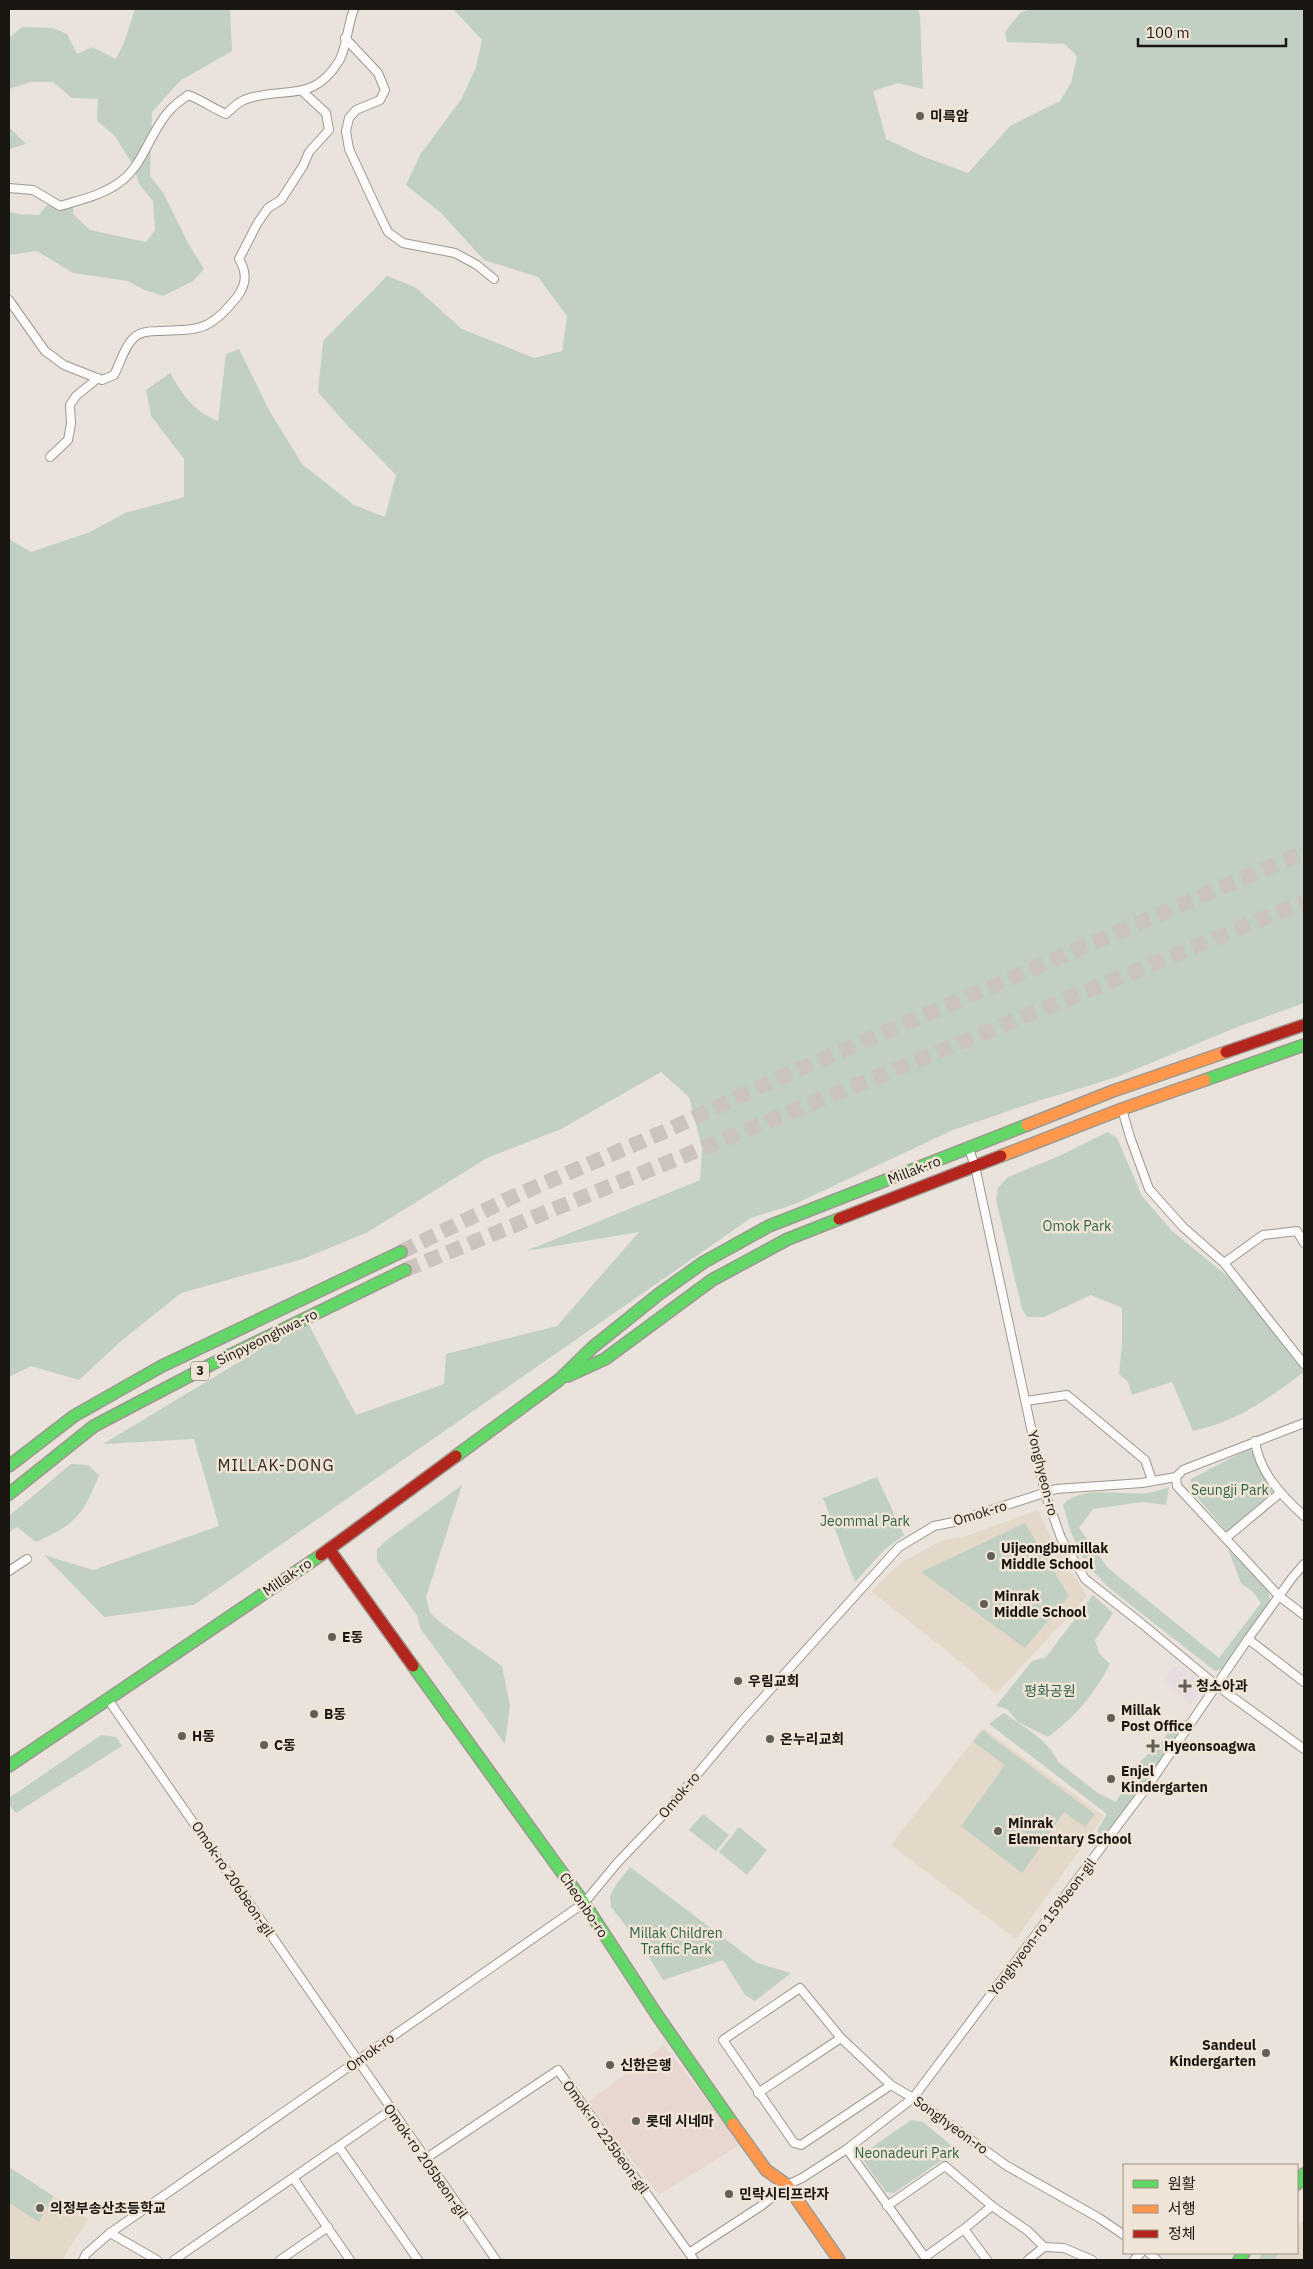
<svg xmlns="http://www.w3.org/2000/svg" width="1313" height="2269" font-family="'IBM Plex Sans','Noto Sans KR',sans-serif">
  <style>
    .commercial { fill: #e8d7d1 }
    .built { fill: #e4d8c9 }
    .medical { fill: #e7dce2 }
    .green { fill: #c2d0c3 }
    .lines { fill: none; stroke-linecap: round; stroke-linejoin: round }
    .highway-tunnel { stroke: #cac4bd; stroke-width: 15; stroke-dasharray: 15 8; stroke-linecap: butt }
    .street-casing { stroke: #9d9892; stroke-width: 10 }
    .fast-casing { stroke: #9d9892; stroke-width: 14 }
    .slow-casing { stroke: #9d9892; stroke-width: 14 }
    .jam-casing { stroke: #9d9892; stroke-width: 14 }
    .street { stroke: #fcfbfa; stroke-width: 8 }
    .fast { stroke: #63d668; stroke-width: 11 }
    .slow { stroke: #ff974d; stroke-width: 11 }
    .jam { stroke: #b3261e; stroke-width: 11 }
    .poi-dot { fill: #625e58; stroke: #efe4d5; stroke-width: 2 }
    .labels { text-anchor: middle; stroke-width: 5; stroke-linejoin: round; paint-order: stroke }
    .shield { fill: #efe4d5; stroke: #5a544c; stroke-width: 1 }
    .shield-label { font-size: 12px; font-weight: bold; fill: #1a1611 }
    .poi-label { font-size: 14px; font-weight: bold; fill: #1a1611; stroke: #efe4d5; text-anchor: start }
    .street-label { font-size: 14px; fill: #1a1611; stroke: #efe4d5 }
    .park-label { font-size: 14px; fill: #2f644a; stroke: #efe4d5 }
    .quarter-label { font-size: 16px; letter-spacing: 1px; fill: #322a1e; stroke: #efe4d5 }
  </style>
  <rect width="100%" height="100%" fill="#e9e3db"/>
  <polygon class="commercial" points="664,2045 741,2144 659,2195 588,2102"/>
  <g class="built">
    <polygon points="1038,1510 1051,1538 1087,1596 996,1694 963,1664 871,1591 902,1562 941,1541 966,1536"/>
    <polygon points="983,1728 1104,1816 1016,1939 891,1845"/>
    <polygon points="9,2167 88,2219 62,2260 9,2260"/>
    <polygon points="1304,2220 1304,2260 1275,2260 1278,2253 1297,2253 1297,2229"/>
  </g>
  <polygon class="medical" points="1181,1666 1198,1679 1200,1693 1190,1704 1163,1680 1173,1667"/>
  <g class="green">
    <polygon points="135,9 230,9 232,51 180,81 152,112 150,176 164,194 188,243 204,269 193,281 163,296 144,290 128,281 73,273 37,251 9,255 9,211 18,214 39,215 47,205 74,198 73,214 90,230 146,242 155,230 153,201 139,184 134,167 115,136 97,121 98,99 72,98 53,82 30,82 9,89 9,38 22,27 53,28 67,34 77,54 92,47 116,59 125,40"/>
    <path d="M453,9H918L920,16L923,89L898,83L873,91L886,139L922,156L968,173L1010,126L1060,101L1071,83L1077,56L1065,44L1007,42L1005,32L1020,13L1030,9H1304V1003L1235,1028L1117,1077L1035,1102L953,1130L795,1204L751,1218L194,1605L104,1617L44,1555L93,1570L219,1526L194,1439L103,1444L307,1321L356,1415L444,1384L446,1354L557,1326L639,1232L526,1251L700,1180L702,1148L689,1097L661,1072L561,1129L487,1158L368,1232L303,1259L181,1293L120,1342L79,1380L31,1366L9,1377V539L31,552L90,532L125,513L184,497V459L151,416L146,390L170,373C183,395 193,411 218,421L226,354L239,349L269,410L302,464L354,505L385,517L396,475L347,425L318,392L323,341L387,276L415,287L462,329L534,358L562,351L567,316L538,277L484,260L441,213L406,185L420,155L462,98L476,67L482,40Z"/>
    <polygon points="9,127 26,144 9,149"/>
    <path d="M1108,1132L1117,1138L1142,1196L1172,1231L1232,1280L1304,1363V1372C1267,1399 1239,1421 1193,1431L1172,1382L1132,1395L1128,1382L1119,1374L1122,1343V1308L1091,1295L1044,1317H1027L1022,1309L996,1200L998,1188L1008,1177L1059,1156Z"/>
    <polygon points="1250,1448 1273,1492 1227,1532 1189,1488 1191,1479"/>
    <path d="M71,1464L88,1465L99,1475C83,1515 76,1524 36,1542L17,1527L9,1532V1516Z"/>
    <polygon points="877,1477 904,1535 884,1550 855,1582 823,1498"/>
    <polygon points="462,1485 426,1597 430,1613 441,1623 502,1666 510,1705 505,1744 420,1628 417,1615 377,1561 377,1549 387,1540"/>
    <path d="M1169,1487L1166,1505L1142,1502L1093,1509L1079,1528L1108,1568L1219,1658L1261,1603L1253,1592L1241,1583L1228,1549L1268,1590L1271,1603L1225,1668L1215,1671L1108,1587L1085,1563L1070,1530L1063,1505C1080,1484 1123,1496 1147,1493C1154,1492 1162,1489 1169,1487Z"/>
    <polygon points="1025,1523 1069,1596 1025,1648 921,1572"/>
    <path d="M1093,1595L1113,1613L1095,1640L1099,1653L1110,1664C1093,1696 1077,1715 1048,1737L1018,1722L1007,1709L996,1706L1032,1661L1046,1657Z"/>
    <path d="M1004,1713C1023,1727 1049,1740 1058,1762L1098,1793L1116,1802L1140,1762L1162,1741L1176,1721L1188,1720L1144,1786L1104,1839L1097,1831L1107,1814L989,1724Z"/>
    <polygon points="982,1730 1095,1814 1085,1827 1064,1812 1022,1873 961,1826 1005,1765 973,1742"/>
    <polygon points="101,1735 116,1737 122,1746 16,1813 9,1805 9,1798"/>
    <polygon points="703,1814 729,1835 716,1851 689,1830"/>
    <polygon points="739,1827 767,1850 747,1875 719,1852"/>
    <polygon points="630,1867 757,1963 791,1973 755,2001 745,1995 723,1960 663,1980 644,1949 611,1907 610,1896 615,1886"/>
    <polygon points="911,2120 923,2122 957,2150 894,2193 886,2192 863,2160 865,2152"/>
    <polygon points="9,2167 53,2196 39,2222 9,2203"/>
    <polygon points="1262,2253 1278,2253 1275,2260 1258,2260"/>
  </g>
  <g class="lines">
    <g class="highway-tunnel">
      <polyline points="401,1252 510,1198 668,1130 772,1081 1304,852"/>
      <polyline points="405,1270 1304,902"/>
    </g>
    <g class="street-casing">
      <g id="street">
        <polyline points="345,38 378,73 385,90 380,100 356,110 349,118 346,131 349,149 382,220 388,232 403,243 455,253 477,265 494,279"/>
        <path d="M9,188L33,190L60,206C80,200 103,195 120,182C144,165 150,131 170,110C175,104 182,100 188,95C202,100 212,108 226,114C231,109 237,103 244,100C283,85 312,105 339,61C346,50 348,23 354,9"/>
        <path d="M9,300L45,351L64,365L102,380L114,375C120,364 125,344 136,336C141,332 152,331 158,331C199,330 210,331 237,297C247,284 247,272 239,259L257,224L268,208L281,200L303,166L309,152L329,130L326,113L302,91"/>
        <polyline points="50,457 68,440 71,424 70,405 76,396 98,378"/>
        <polyline points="1122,1109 1130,1137 1149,1189 1183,1227 1224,1263 1304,1364"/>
        <polyline points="969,1149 975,1166 1045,1493 1061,1538 1085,1579 1141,1623 1216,1685 1304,1749"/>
        <polyline points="1224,1263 1263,1235 1297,1231 1304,1243"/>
        <polyline points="1026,1401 1067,1395 1145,1460 1152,1480"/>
        <path d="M1255,1441C1259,1472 1282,1496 1304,1516"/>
        <polyline points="1176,1477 1177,1486 1279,1596 1304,1615"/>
        <polyline points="1226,1538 1280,1493"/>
        <polyline points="9,1571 27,1559"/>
        <polyline points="1248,1639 1304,1682"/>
        <polyline points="107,1698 496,2260"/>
        <polyline points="891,2085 801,2145 794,2143 723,2040 800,1988 841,2038 891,2085 913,2098 1007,2166 1099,2218 1124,2235"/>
        <polyline points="758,2093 841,2038"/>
        <polyline points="339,2147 418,2260"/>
        <polyline points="847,2149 927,2260"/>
        <polyline points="425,2159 558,2070 694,2260"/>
        <polyline points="294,2179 350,2260"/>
        <polyline points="887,2206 945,2166 992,2206 1028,2231 1044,2247 1064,2248 1092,2260"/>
        <polyline points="964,2229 987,2260"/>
        <polyline points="110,2233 157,2260"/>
        <polyline points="689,2253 761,2206 787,2185 802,2178 847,2149 913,2098 1152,1780 1248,1639 1292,1578 1304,1564"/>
        <polyline points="1149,2253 1157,2260"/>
        <polyline points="925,2257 964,2229 992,2206"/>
        <polyline points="83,2260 86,2254 110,2233 584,1903 618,1862 663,1815 742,1721 899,1547 934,1526 954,1522 1056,1489 1142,1483 1176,1477 1183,1470 1304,1423"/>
        <polyline points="174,2260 391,2110"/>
        <polyline points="280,2260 328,2227"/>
        <polyline points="1028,2260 1044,2247"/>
        <polyline points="1134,2260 1141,2253"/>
      </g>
    </g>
    <g class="fast-casing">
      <g id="fast">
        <polyline points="1205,1080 1304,1045"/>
        <polyline points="568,1376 605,1359 712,1280 788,1239 839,1219"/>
        <polyline points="456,1456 559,1380 593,1347 659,1294 704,1262 769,1226 1027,1125"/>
        <polyline points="9,1466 74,1416 162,1366 401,1252"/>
        <polyline points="9,1494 94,1426 212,1364 405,1270"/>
        <polyline points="413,1666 584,1903 657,2015 733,2124"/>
        <polyline points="9,1766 321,1555"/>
        <polyline points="1297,2184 1304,2174"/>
        <polyline points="1239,2260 1244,2253"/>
      </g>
    </g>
    <g class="slow-casing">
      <g id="slow">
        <polyline points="1027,1125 1113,1091 1226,1052"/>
        <polyline points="1001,1156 1122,1109 1205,1080"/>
        <polyline points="733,2124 766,2170 787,2185 839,2260"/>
      </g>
    </g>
    <g class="jam-casing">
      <g id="jam">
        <polyline points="1226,1052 1304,1025"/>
        <polyline points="839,1219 1001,1156"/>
        <polyline points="329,1549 413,1666"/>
        <polyline points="321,1555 456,1456"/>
      </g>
    </g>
    <use href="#street" class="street"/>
    <use href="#fast" class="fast"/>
    <use href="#slow" class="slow"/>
    <use href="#jam" class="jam"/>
  </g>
  <g class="poi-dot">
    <circle cx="920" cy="116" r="5"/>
    <circle cx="991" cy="1556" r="5"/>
    <circle cx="984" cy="1604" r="5"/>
    <circle cx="332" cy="1637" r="5"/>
    <circle cx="738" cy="1681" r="5"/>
    <path d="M1182.5 1678.5h5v5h5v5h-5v5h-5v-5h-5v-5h5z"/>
    <circle cx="314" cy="1714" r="5"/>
    <circle cx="1111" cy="1718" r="5"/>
    <circle cx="182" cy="1736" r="5"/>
    <circle cx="770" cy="1739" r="5"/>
    <circle cx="264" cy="1745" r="5"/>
    <path d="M1150.5 1738.5h5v5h5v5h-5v5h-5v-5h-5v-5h5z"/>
    <circle cx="1111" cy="1779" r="5"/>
    <circle cx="998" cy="1831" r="5"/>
    <circle cx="1266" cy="2053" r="5"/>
    <circle cx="610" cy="2065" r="5"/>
    <circle cx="636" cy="2121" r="5"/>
    <circle cx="729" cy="2194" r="5"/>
    <circle cx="40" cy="2208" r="5"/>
  </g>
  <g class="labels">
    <rect class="shield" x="191" y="1361.5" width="18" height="19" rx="4"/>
    <g class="shield-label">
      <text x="200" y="1375">3</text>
    </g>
    <g class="poi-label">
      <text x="930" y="121">미륵암</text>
      <text x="1001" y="1553">Uijeongbumillak<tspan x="1001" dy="16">Middle School</tspan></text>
      <text x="994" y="1601">Minrak<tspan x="994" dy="16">Middle School</tspan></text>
      <text x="342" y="1642">E동</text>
      <text x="748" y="1686">우림교회</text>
      <text x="1196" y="1691">청소아과</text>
      <text x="1121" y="1715">Millak<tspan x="1121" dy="16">Post Office</tspan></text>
      <text x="324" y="1719">B동</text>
      <text x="192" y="1741">H동</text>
      <text x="780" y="1744">온누리교회</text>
      <text x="274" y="1750">C동</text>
      <text x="1164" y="1751">Hyeonsoagwa</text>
      <text x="1121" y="1776">Enjel<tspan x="1121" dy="16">Kindergarten</tspan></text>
      <text x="1008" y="1828">Minrak<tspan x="1008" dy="16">Elementary School</tspan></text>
      <text x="1256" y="2050" text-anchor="end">Sandeul<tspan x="1256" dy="16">Kindergarten</tspan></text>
      <text x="620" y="2070">신한은행</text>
      <text x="646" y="2126">롯데 시네마</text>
      <text x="739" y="2199">민락시티프라자</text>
      <text x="50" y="2213">의정부송산초등학교</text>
    </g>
    <g class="street-label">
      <text transform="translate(914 1170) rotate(-21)" y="5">Millak-ro</text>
      <text transform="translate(267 1337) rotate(-26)" y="5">Sinpyeonghwa-ro</text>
      <text transform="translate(1043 1473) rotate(76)" y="5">Yonghyeon-ro</text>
      <text transform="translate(980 1513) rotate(-17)" y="5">Omok-ro</text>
      <text transform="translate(287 1577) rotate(-34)" y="5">Millak-ro</text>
      <text transform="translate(679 1795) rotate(-50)" y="5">Omok-ro</text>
      <text transform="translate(233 1879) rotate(56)" y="5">Omok-ro 206beon-gil</text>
      <text transform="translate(584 1905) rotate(56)" y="5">Cheonbo-ro</text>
      <text transform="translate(1042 1927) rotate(-53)" y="5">Yonghyeon-ro 159beon-gil</text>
      <text transform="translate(370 2052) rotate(-36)" y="5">Omok-ro</text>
      <text transform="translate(951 2125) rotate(36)" y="5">Songhyeon-ro</text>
      <text transform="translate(606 2137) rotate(54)" y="5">Omok-ro 225beon-gil</text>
      <text transform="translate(426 2161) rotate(55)" y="5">Omok-ro 205beon-gil</text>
    </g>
    <g class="park-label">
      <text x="1077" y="1231">Omok Park</text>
      <text x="1230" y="1495">Seungji Park</text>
      <text x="865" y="1526">Jeommal Park</text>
      <text x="1050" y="1696">평화공원</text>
      <text x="676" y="1938">Millak Children<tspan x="676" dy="16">Traffic Park</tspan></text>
      <text x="907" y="2158">Neonadeuri Park</text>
    </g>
    <g class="quarter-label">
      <text x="276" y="1471">MILLAK-DONG</text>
    </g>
  </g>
  <rect width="1313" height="2269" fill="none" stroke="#1a1611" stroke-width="20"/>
  <rect x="1123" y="2164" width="175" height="90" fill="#efe4d5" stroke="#9a9287"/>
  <rect x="1133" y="2180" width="25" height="8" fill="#63d668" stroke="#9a9287"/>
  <text x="1168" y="2189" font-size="15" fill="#1a1611">원활</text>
  <rect x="1133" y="2205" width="25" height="8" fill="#ff974d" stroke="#9a9287"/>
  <text x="1168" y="2214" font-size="15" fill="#1a1611">서행</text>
  <rect x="1133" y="2230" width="25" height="8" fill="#b3261e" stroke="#9a9287"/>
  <text x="1168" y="2239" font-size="15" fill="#1a1611">정체</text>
  <path d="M1138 38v8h148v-8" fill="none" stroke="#1a1611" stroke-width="2.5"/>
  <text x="1146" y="38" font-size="15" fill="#1a1611" stroke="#efe4d5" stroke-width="4" paint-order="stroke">100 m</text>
</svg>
